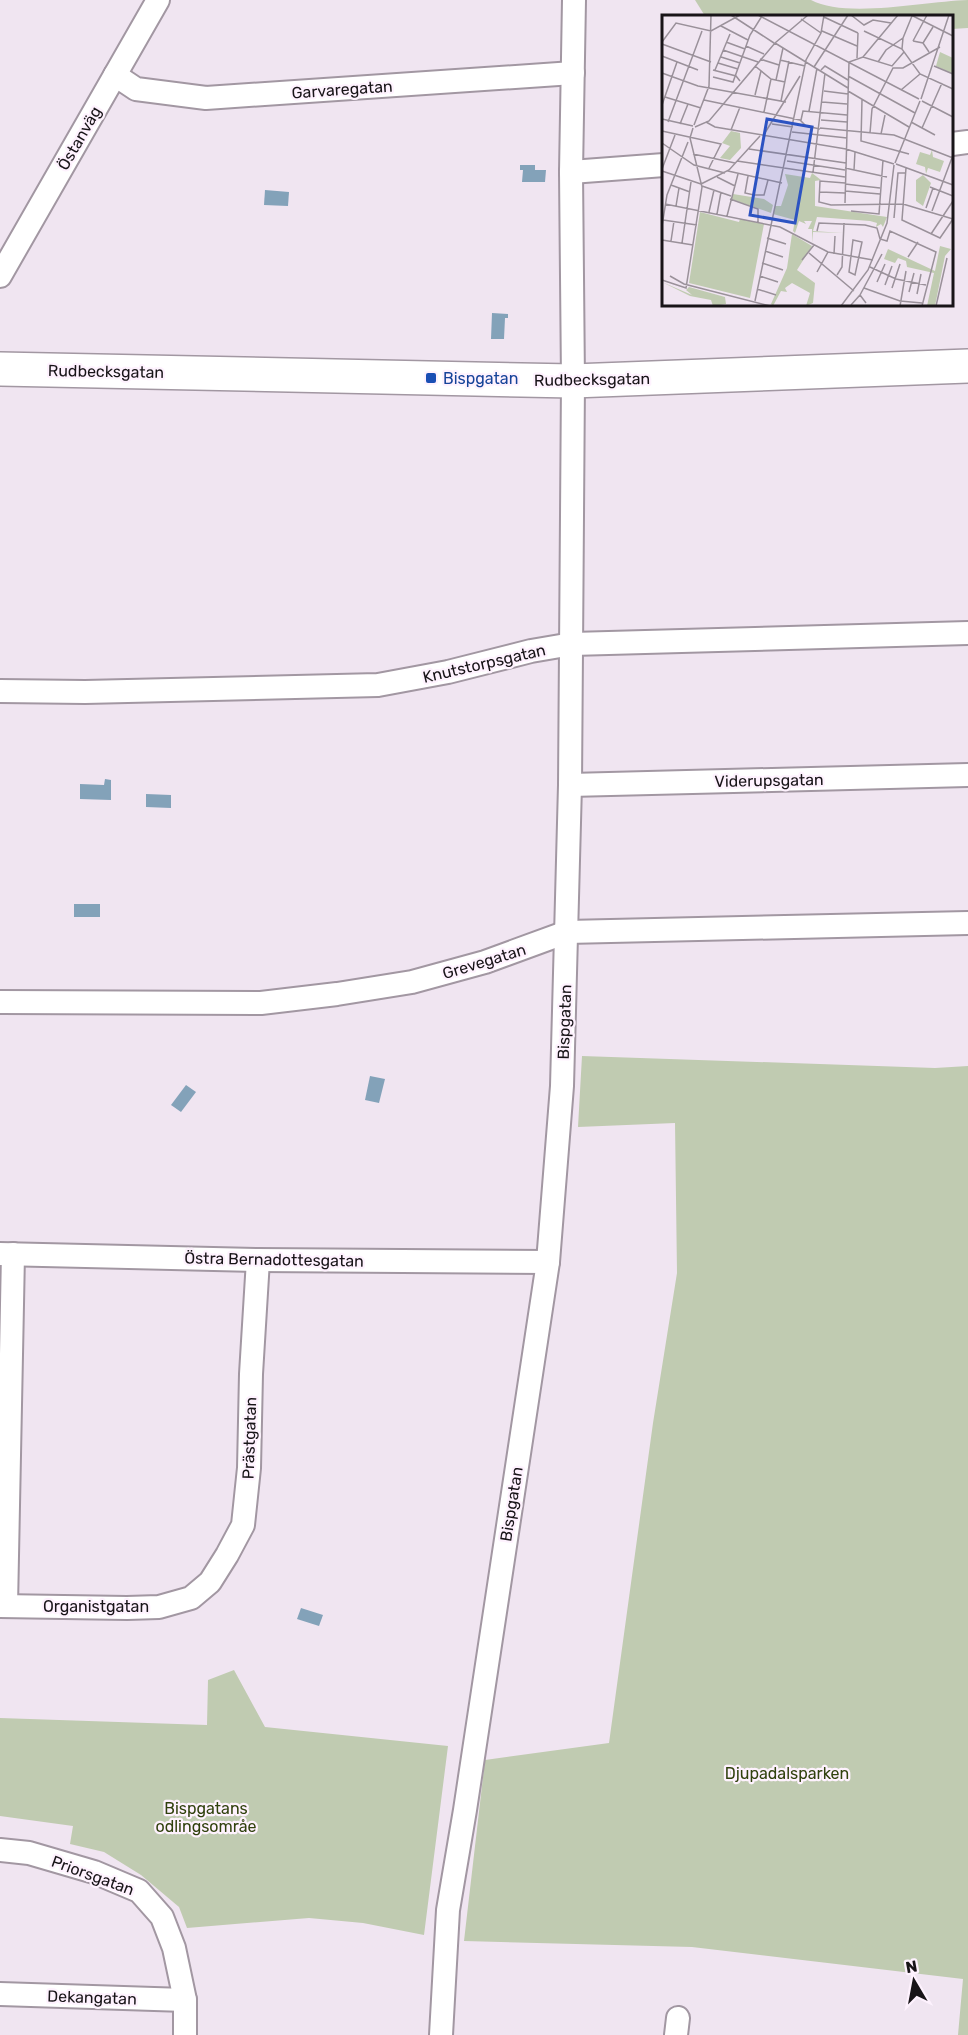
<svg xmlns="http://www.w3.org/2000/svg" width="968" height="2035" font-family="Rubik,sans-serif">
  <style>
    .green { fill: #c0cbb1 }
    .water { fill: #83a2b9 }
    .lines { fill: none; stroke-linecap: round; stroke-linejoin: round }
    .street-casing { stroke: #a297a2; stroke-width: 26 }
    .secondary-casing { stroke: #a297a2; stroke-width: 36 }
    .street { stroke: #fff; stroke-width: 22 }
    .secondary { stroke: #fff; stroke-width: 33 }
    .transit-dot { fill: #1a4fb4; stroke: #fef2fe; stroke-width: 2 }
    .labels { text-anchor: middle; stroke-width: 4.5; stroke-linejoin: round; paint-order: stroke }
    .street-label { font-size: 16px; fill: #181418; stroke: #fef2fe }
    .transit-label { font-size: 16px; fill: #164399; stroke: #fef2fe; text-anchor: start }
    .park-label { font-size: 16px; fill: #30410d; stroke: #fef2fe }
    .inset-road { fill: none; stroke: #9a919a; stroke-width: 1.5 }
    .view { fill: #2c53c2; fill-opacity: 0.15; stroke: #2c53c2; stroke-width: 3 }
    .inset-edge { fill: none; stroke: #181418; stroke-width: 3 }
  </style>
  <rect width="100%" height="100%" fill="#f0e5f1"/>
  <g class="green">
    <path d="M695,0H811C846,19 927,1 968,0V28L952,29V16H705Z"/>
    <polygon points="582,1056 935,1068 968,1066 968,2035 958,2035 963,1979 692,1947 464,1941 485,1760 609,1743 653,1423 677,1273 675,1123 578,1127"/>
    <polygon points="234,1670 265,1727 448,1746 424,1935 363,1923 309,1918 187,1928 179,1907 141,1875 104,1852 70,1844 73,1826 0,1816 0,1718 207,1725 208,1680"/>
  </g>
  <g class="water">
    <polygon points="520,165 535,165 535,170 546,170 545,182 522,182 523,170 520,170"/>
    <polygon points="265,190 289,192 288,206 264,205"/>
    <polygon points="492,313 508,314 508,318 505,318 504,339 491,339"/>
    <polygon points="105,779 111,780 111,800 80,799 80,784 104,785"/>
    <polygon points="146,794 171,795 171,808 146,807"/>
    <rect x="74" y="904" width="26" height="13"/>
    <polygon points="370,1076 385,1079 379,1103 365,1100"/>
    <polygon points="186,1085 196,1092 181,1112 171,1105"/>
    <polygon points="301,1608 323,1615 319,1626 297,1619"/>
  </g>
  <g class="lines">
    <g class="street-casing">
      <g id="street">
        <polyline points="115,75 136,89 206,98 573,73"/>
        <polyline points="952,144 968,142"/>
        <polyline points="571,172 664,165"/>
        <polyline points="0,276 158,0"/>
        <polyline points="0,691 85,692 378,685 448,672 531,651 572,644 968,633"/>
        <polyline points="570,785 968,775"/>
        <polyline points="0,1002 261,1003 337,994 412,982 485,962 567,932 968,923"/>
        <polyline points="0,1254 258,1260 548,1262"/>
        <polyline points="0,1606 127,1608 159,1607 191,1598 210,1582 227,1555 243,1525 249,1468 251,1374 258,1260"/>
        <polyline points="6,1606 13,1254"/>
        <polyline points="0,1850 29,1853 94,1872 139,1891 162,1917 174,1948 185,2000 185,2035"/>
        <polyline points="0,1994 185,2000"/>
        <polyline points="441,2035 448,1910 465,1810 548,1262 562,1086 570,785 573,381 571,172 574,0"/>
        <polyline points="676,2035 678,2018"/>
      </g>
    </g>
    <g class="secondary-casing">
      <polyline id="secondary" points="0,369 573,381 968,366"/>
    </g>
    <use href="#street" class="street"/>
    <use href="#secondary" class="secondary"/>
  </g>
  <rect class="transit-dot" x="425" y="372" width="12" height="12" rx="3"/>
  <g class="labels">
    <g class="street-label">
      <text transform="translate(342 89) rotate(-4)" y="6">Garvaregatan</text>
      <text transform="translate(79 138) rotate(-60)" y="6">Östanväg</text>
      <text transform="translate(106 371) rotate(1)" y="6">Rudbecksgatan</text>
      <text transform="translate(592 379) rotate(-1)" y="6">Rudbecksgatan</text>
      <text transform="translate(484 663) rotate(-13)" y="6">Knutstorpsgatan</text>
      <text transform="translate(769 780) rotate(-1)" y="6">Viderupsgatan</text>
      <text transform="translate(484 961) rotate(-17)" y="6">Grevegatan</text>
      <text transform="translate(564 1022) rotate(-88)" y="6">Bispgatan</text>
      <text transform="translate(274 1259) rotate(1)" y="6">Östra Bernadottesgatan</text>
      <text transform="translate(249 1438) rotate(-88)" y="6">Prästgatan</text>
      <text transform="translate(511 1504) rotate(-81)" y="6">Bispgatan</text>
      <text x="96" y="1612">Organistgatan</text>
      <text transform="translate(93 1875) rotate(20)" y="6">Priorsgatan</text>
      <text transform="translate(92 1997) rotate(2)" y="6">Dekangatan</text>
    </g>
    <g class="transit-label">
      <text x="443" y="384">Bispgatan</text>
    </g>
    <g class="park-label">
      <text x="787" y="1779">Djupadalsparken</text>
      <text x="206" y="1814">Bispgatans<tspan x="206" dy="18">odlingsområe</tspan></text>
    </g>
  </g>
  <g transform="translate(662 15)">
    <rect width="291" height="291" fill="#f0e5f1"/>
    <path d="M278,37L291,43V59L274,51ZM69,116L78,118L79,133L68,145L58,143L68,131L60,128ZM270,135L271,142L282,146L278,157L266,153L264,159L263,152L254,149L258,137L268,140ZM150,158L159,165L153,166V191L225,202L221,212L219,209L214,212L215,208L208,206L155,202L151,216L181,218L151,217L150,228V214H146L150,206H142L144,209L137,206L133,218L131,216L133,205L111,199L113,191H119L126,170L123,159L148,163ZM261,160L269,168L261,191L254,186V165ZM71,179L102,184L111,190L109,198L69,184ZM38,197L77,207L78,204L102,209L88,283L27,268ZM130,219L150,231L135,255L153,268L151,288L144,291L148,278L130,268L123,273L125,277L119,276L111,291L109,289L125,253ZM278,231L289,234L283,241L273,291H265L272,258L245,252L244,246L236,243L233,248L222,244L226,234L273,256ZM0,267L30,280L24,275L27,272L63,282L64,289L51,291L49,285L28,281Z" fill="#c0cbb1"/>
    <path class="inset-road" d="M69,0L112,28M96,0L257,84M189,0L202,10L211,5L229,8M249,0L291,21M162,2L196,18M139,4L159,18M59,11L86,25M160,16L195,31M202,16L240,34L258,59L291,74M241,23L250,1M251,26L265,0M251,26L261,28L267,37M0,27L14,8L49,16L78,0M64,27L83,34M113,28L186,73M261,28L271,12M0,29L49,47M84,31L102,39M61,35L96,47M0,41L36,55M59,42L78,48M201,42L236,0M195,43L196,18M98,44L117,50M118,45L143,51M216,47L224,35L241,23L240,34M56,48L76,54M93,51L109,64L123,67M272,51L291,59M152,52L186,0M51,55L74,61L78,66M53,55L68,19M159,55L163,51L186,65M0,58L36,71L124,87M186,61L253,98M51,62L71,67L88,20L100,1M114,65L121,33M239,75L258,59M162,76L186,79M186,76L247,112M93,80L99,56M3,82L39,93M259,84L287,0M42,85L138,105L144,111L158,114M200,85L199,126L247,139M119,86L127,46M260,86L291,102M160,87L185,89M0,90L15,47M147,96L155,53M102,97L109,64M0,104L31,111M139,105L141,96L185,100M159,105L185,107M6,107L40,16M44,107L53,112L184,134L232,149M249,107L273,120M18,109L26,89M110,109L131,112M32,110L47,71L49,0M33,112L47,106L113,28L146,0M158,113L232,120L291,143M260,113L280,68M69,115L78,92M0,116L59,129L47,153M130,117L185,123M208,118L210,94L231,53H241L278,32M219,119L223,100M101,121L138,61M0,128L32,150L63,158M87,134L184,148M31,139L73,148M75,146L183,162M125,146L183,155M233,148L258,86M234,149L291,170M183,153L225,162M244,153L240,205L278,223L291,204M0,154L13,120M192,155L193,137M0,156L39,169M66,156L120,168M151,157L163,58M86,161L83,178L92,180H102L106,165M55,162L73,171M183,168L158,166L157,187L169,190L241,189L291,204M39,169L67,155L98,121M183,169L218,173M9,170L28,177M40,171L69,181M268,172L291,181M183,176L218,179M158,177L183,178M68,184L96,194V207M183,188L187,47L201,42L230,51L242,37M3,189L118,212L166,237L211,245M14,191L17,173M264,193L271,173M189,196L217,199L221,145M270,196L291,140M47,197L52,175M55,199L59,177M65,201L76,159M232,203L236,158H243M1,205L35,210M0,211L5,180L26,127M155,216L157,208L203,210L215,213L218,224L225,226L228,216L274,237L260,291M269,219L291,186M105,223L124,229M0,225L31,230M191,225L200,227L193,260L187,257ZM9,226L12,206M20,228L29,167M103,236L121,242M147,238L192,276M172,239L173,221M246,242L256,227M140,245L152,230M100,248L121,255M208,252L234,264L264,270M155,257L166,237M175,260L180,252L182,208M8,261L22,269L108,291M98,261L116,267M0,265L24,273L40,172L28,123L31,113M215,267L223,249M223,270L230,251M202,273L238,286L260,288M230,273L238,249M95,274L114,280M247,277L252,258M255,279L259,259M198,280L220,239M93,286L144,45L159,18L162,0M189,290L198,280L204,288M179,291L206,255L225,208L232,150M238,291L244,256M274,291L285,243"/>
    <path class="view" d="M105,104L150,112L133,208L88,200Z"/>
    <rect width="291" height="291" class="inset-edge"/>
  </g>
  <g transform="translate(914 1981) rotate(350)" stroke="#fef2fe" stroke-width="4.5" paint-order="stroke">
  <path d="M0-4.5L10 22L0 15L-10 22Z" fill="#181418"/>
  <text y="-9" font-size="16" font-weight="bold" text-anchor="middle" fill="#181418">N</text>
  </g>
</svg>
